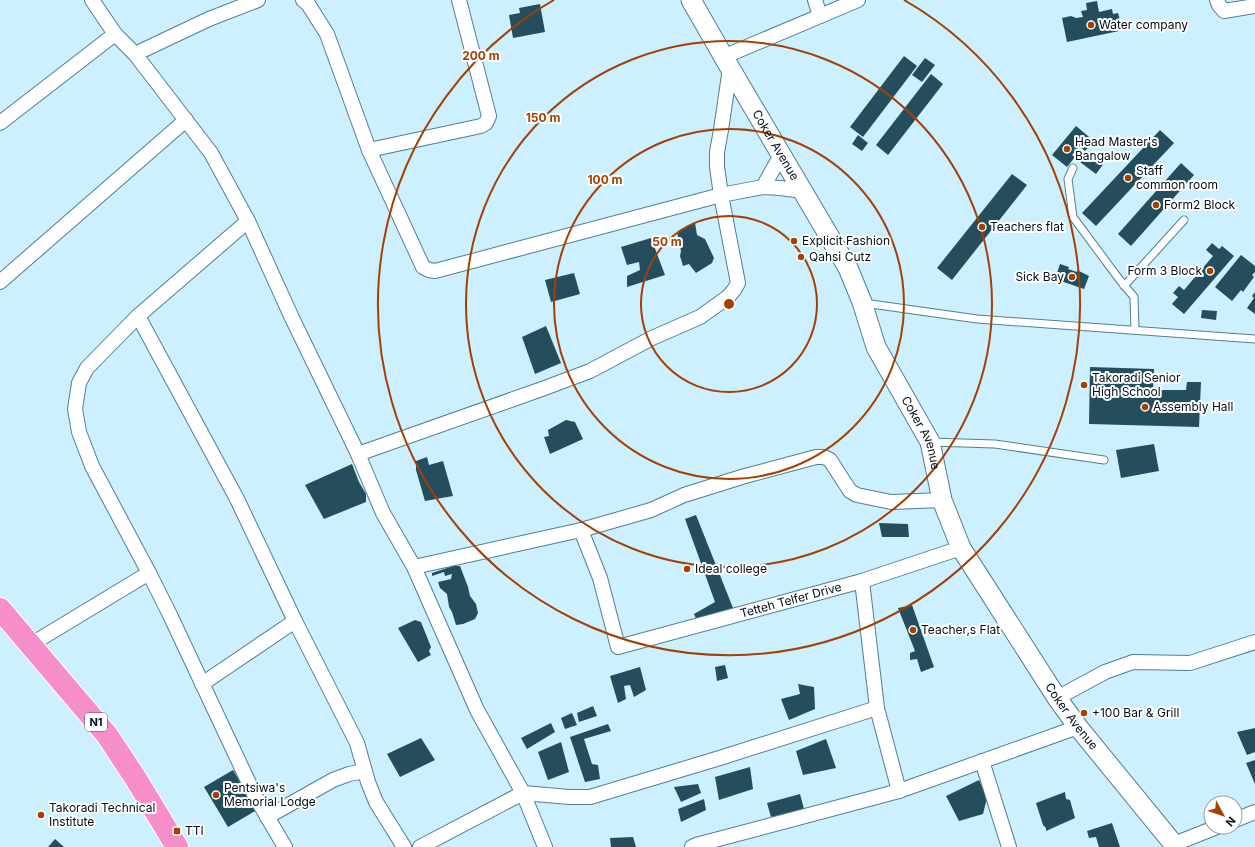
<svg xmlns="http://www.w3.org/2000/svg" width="1255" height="847" font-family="Inter,sans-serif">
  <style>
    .building { fill: #244e5d }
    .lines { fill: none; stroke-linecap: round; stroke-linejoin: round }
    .lane-casing { stroke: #537e8e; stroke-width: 9 }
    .street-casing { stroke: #537e8e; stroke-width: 16 }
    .secondary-casing { stroke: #537e8e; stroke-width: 21 }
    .highway-casing { stroke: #fff; stroke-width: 24 }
    .lane { stroke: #fff; stroke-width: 7 }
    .street { stroke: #fff; stroke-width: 14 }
    .secondary { stroke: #fff; stroke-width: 19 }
    .highway { stroke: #f58eca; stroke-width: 22 }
    .ring { fill: none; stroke: #a44101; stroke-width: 2 }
    .poi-dot { fill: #a44101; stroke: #fff; stroke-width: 1.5 }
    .labels { text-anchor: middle; stroke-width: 4; stroke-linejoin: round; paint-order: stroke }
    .shield { fill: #fff; stroke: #4d565a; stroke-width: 1 }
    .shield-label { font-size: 11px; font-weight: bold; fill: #010d14 }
    .poi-label { font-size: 12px; fill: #010d14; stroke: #fff; text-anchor: start }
    .street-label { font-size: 12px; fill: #010d14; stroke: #fff }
    .centre { fill: #a44101; stroke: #fff; stroke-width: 2 }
    .ring-label { font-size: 12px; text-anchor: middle; font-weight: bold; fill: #a44101; stroke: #fff; stroke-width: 4; stroke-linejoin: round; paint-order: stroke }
  </style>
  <rect width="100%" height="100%" fill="#ccf0ff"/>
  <g class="building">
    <polygon points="1097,1 1099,12 1112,9 1113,14 1118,13 1120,20 1117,20 1119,31 1067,42 1062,18 1071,16 1076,18 1083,17 1081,11 1087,10 1086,3"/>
    <polygon points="540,4 545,32 513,38 509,15 520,13 519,8"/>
    <polygon points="904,56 917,66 863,137 850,127"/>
    <polygon points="925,58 935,65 922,82 912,75"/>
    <polygon points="931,74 943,84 888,155 876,145"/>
    <polygon points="1076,126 1094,141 1085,151 1079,146 1072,155 1075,157 1067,167 1052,155"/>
    <polygon points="1160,130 1174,143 1096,226 1082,213"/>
    <polygon points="858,135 868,143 862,151 852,144"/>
    <polygon points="1089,151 1104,163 1096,174 1080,162"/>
    <polygon points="1181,163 1194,175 1131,246 1118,234"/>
    <polygon points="1012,174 1027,185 952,280 937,268"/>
    <polygon points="695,223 697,235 705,239 714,258 712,263 696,273 689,264 683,266 680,256 681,251 677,232"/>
    <polygon points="651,238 665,275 627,287 627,276 640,270 639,262 627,265 621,247"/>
    <polygon points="1212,243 1219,249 1222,246 1234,256 1184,314 1172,304 1178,297 1173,293 1179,286 1184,290 1213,256 1206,250"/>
    <polygon points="1241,255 1255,266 1255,272 1252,275 1254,277 1243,292 1241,290 1232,301 1215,287"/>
    <polygon points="1060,264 1069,267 1068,269 1077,272 1077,270 1089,276 1084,289 1055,279"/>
    <polygon points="574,273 580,294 551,302 545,280"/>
    <polygon points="1255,292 1255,314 1247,308 1254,298 1252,296"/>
    <polygon points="1202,310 1217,311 1216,320 1201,318"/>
    <polygon points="546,326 561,363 535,374 522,337"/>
    <polygon points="1090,367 1154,369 1153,390 1186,390 1187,382 1201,382 1199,427 1089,424"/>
    <polygon points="566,420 575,422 583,439 550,454 544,437 549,436 548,430"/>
    <polygon points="1154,444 1159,471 1121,478 1116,450"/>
    <polygon points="427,457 429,465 443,461 453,496 425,501 416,470 416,461"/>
    <polygon points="352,464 359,482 366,494 366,502 324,519 305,485"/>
    <polygon points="696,515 733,608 698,623 694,614 715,602 685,519"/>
    <polygon points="879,523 908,524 909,537 882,537"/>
    <polygon points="453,566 460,566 468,587 470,596 476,604 478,613 475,619 463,624 456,625 452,612 449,607 447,594 440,588 438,582 451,579 452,574 445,576 444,572 432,576 432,573"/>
    <polygon points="912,605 934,667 921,672 917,659 910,660 910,653 915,651 898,608"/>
    <polygon points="415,620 421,622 431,647 429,651 431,655 418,662 398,628"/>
    <polygon points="725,665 728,678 717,681 715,667"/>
    <polygon points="640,667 646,690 634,697 630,685 624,686 626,699 618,703 610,676"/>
    <polygon points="798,684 814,687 815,709 789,720 781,699 800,694"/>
    <polygon points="593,706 597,716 579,722 577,713"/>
    <polygon points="572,713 577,725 565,729 561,718"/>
    <polygon points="551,723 555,732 527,749 521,738"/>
    <polygon points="608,724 611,731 584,739 592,764 598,765 600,779 585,782 570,737"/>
    <polygon points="1255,728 1255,752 1247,755 1237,732"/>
    <polygon points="421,738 435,760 400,777 387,754"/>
    <polygon points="826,739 836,768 803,775 796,751"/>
    <polygon points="561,742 569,772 548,780 538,752"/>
    <polygon points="1255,760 1255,784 1246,763"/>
    <polygon points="750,767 753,789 719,800 715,777"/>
    <polygon points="233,770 257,810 228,827 204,787"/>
    <polygon points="979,780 987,798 983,814 959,821 946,796"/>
    <polygon points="698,784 701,793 681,802 674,787"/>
    <polygon points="1065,792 1066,799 1070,800 1075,818 1046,831 1046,828 1043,825 1036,803"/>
    <polygon points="800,794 804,809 771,817 767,803"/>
    <polygon points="704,799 706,810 681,822 678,809"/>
    <polygon points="1112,823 1120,847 1099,847 1096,837 1089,838 1087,831"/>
    <polygon points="633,837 636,847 611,847 610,838"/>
    <polygon points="55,839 64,847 48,847"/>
  </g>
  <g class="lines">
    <g class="lane-casing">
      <g id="lane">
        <polyline points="1073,168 1068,179 1073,217 1119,279 1134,297 1135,329"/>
        <polyline points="1124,286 1184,220"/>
        <polyline points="864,303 977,319 1255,339"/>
        <polyline points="930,442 995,444 1104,460"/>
      </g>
    </g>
    <g class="street-casing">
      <g id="street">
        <polyline points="303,0 308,4 327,34 369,150 423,267 429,270 435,271 721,195 763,187 780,188 803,191"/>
        <polyline points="815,0 820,16"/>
        <polyline points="1217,0 1219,5 1224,11 1255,6"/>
        <polyline points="115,34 135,54 211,153 248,221 292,318 358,454 383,513 414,567 477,710 523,793 545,847"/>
        <polyline points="135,54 209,19 258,0"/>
        <polyline points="723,57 858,0"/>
        <polyline points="0,123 115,34 92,0"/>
        <polyline points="369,150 481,126 486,123 489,116 459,0"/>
        <polyline points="763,187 781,155"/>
        <polyline points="248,221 138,316 87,368 79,383 75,409 79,432 92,466 149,573 170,615 255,796 285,847"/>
        <polyline points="0,282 186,120"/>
        <polyline points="138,316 237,499 295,621 357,743 368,782 376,802 404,847"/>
        <polyline points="358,454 542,389 590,371 652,338 700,317 728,297 734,290 738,283 721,195 717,167 717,152 721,130 730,68"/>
        <polyline points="581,530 651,510 684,495 745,476 816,457 824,457 830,460 850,491 857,495 891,502 942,500"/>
        <path id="s1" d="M414,567L581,530L600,578L618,647L862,581L961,548"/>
        <polyline points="30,645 149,573"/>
        <polyline points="202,684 295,621"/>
        <polyline points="1057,698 1105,672 1133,662 1190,663 1255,642"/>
        <polyline points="877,708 899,791"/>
        <polyline points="982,761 1009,847"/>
        <polyline points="267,817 333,780 349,774 365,771"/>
        <polyline points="1235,820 1255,812"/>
        <polyline points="1174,844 1217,827"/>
        <polyline points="420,847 523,793 570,797 590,797 723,757 877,708 862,581"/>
        <polyline points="692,847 696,845 899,791 1078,727"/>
      </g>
    </g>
    <g class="secondary-casing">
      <g id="secondary">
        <path id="s2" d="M691,0L730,68L848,268L862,302L876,347L930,442L942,500L961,548L1057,698L1078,727L1176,847"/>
      </g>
    </g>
    <g class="highway-casing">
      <polyline id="highway" points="0,609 107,735 136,779 177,847"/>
    </g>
    <use href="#lane" class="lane"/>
    <use href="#street" class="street"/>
    <use href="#secondary" class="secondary"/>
    <use href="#highway" class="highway"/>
  </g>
  <g class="ring">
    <circle cx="729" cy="304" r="88"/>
    <circle cx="729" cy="304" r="175"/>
    <circle cx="729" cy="304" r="263"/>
    <path d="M904 0A351 351 0 1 1 554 0"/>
  </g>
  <g class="poi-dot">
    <circle cx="1091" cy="25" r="4"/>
    <circle cx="1067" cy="149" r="4"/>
    <circle cx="1128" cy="178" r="4"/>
    <circle cx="1156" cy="205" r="4"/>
    <circle cx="982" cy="227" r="4"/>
    <circle cx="794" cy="241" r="4"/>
    <circle cx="801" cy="257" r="4"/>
    <circle cx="1210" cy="271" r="4"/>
    <circle cx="1072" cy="277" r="4"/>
    <circle cx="1084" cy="385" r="4"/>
    <circle cx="1145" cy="407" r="4"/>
    <circle cx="687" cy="569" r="4"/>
    <circle cx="913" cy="630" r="4"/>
    <circle cx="1084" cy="713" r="4"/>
    <circle cx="216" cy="795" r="4"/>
    <circle cx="41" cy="815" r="4"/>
    <rect x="173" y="827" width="8" height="8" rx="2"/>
  </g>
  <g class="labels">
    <rect class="shield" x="85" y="713" width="22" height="18" rx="3"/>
    <g class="shield-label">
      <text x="96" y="726">N1</text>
    </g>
    <g class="poi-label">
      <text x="1099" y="29">Water company</text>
      <text x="1075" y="146">Head Master's<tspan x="1075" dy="14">Bangalow</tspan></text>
      <text x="1136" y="175">Staff<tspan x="1136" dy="14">common room</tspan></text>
      <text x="1164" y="209">Form2 Block</text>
      <text x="990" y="231">Teachers flat</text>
      <text x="802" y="245">Explicit Fashion</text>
      <text x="809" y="261">Qahsi Cutz</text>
      <text x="1202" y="275" text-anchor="end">Form 3 Block</text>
      <text x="1064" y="281" text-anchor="end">Sick Bay</text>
      <text x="1092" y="382">Takoradi Senior<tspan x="1092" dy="14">High School</tspan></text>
      <text x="1153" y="411">Assembly Hall</text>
      <text x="695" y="573">Ideal college</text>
      <text x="921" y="634">Teacher,s Flat</text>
      <text x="1092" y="717">+100 Bar &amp; Grill</text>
      <text x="224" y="792">Pentsiwa's<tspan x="224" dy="14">Memorial Lodge</tspan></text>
      <text x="49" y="812">Takoradi Technical<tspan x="49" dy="14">Institute</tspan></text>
      <text x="185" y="835">TTI</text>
    </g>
    <g class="street-label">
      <text dy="4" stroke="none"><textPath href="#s2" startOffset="168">Coker Avenue</textPath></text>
      <text dy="4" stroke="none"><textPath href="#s2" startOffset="492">Coker Avenue</textPath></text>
      <text dy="4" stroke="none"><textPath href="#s1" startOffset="473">Tetteh Telfer Drive</textPath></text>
      <text dy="4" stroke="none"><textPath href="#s2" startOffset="816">Coker Avenue</textPath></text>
    </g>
  </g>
  <circle cx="729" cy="304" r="6" class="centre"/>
  <g class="ring-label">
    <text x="481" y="60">200 m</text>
    <text x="543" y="122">150 m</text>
    <text x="605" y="184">100 m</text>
    <text x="667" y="246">50 m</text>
  </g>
  <g transform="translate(1223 815) rotate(130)"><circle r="19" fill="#ffffff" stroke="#999ea1"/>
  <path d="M0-3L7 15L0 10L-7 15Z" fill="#a44101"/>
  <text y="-6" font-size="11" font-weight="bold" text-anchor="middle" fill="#010d14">N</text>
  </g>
</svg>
